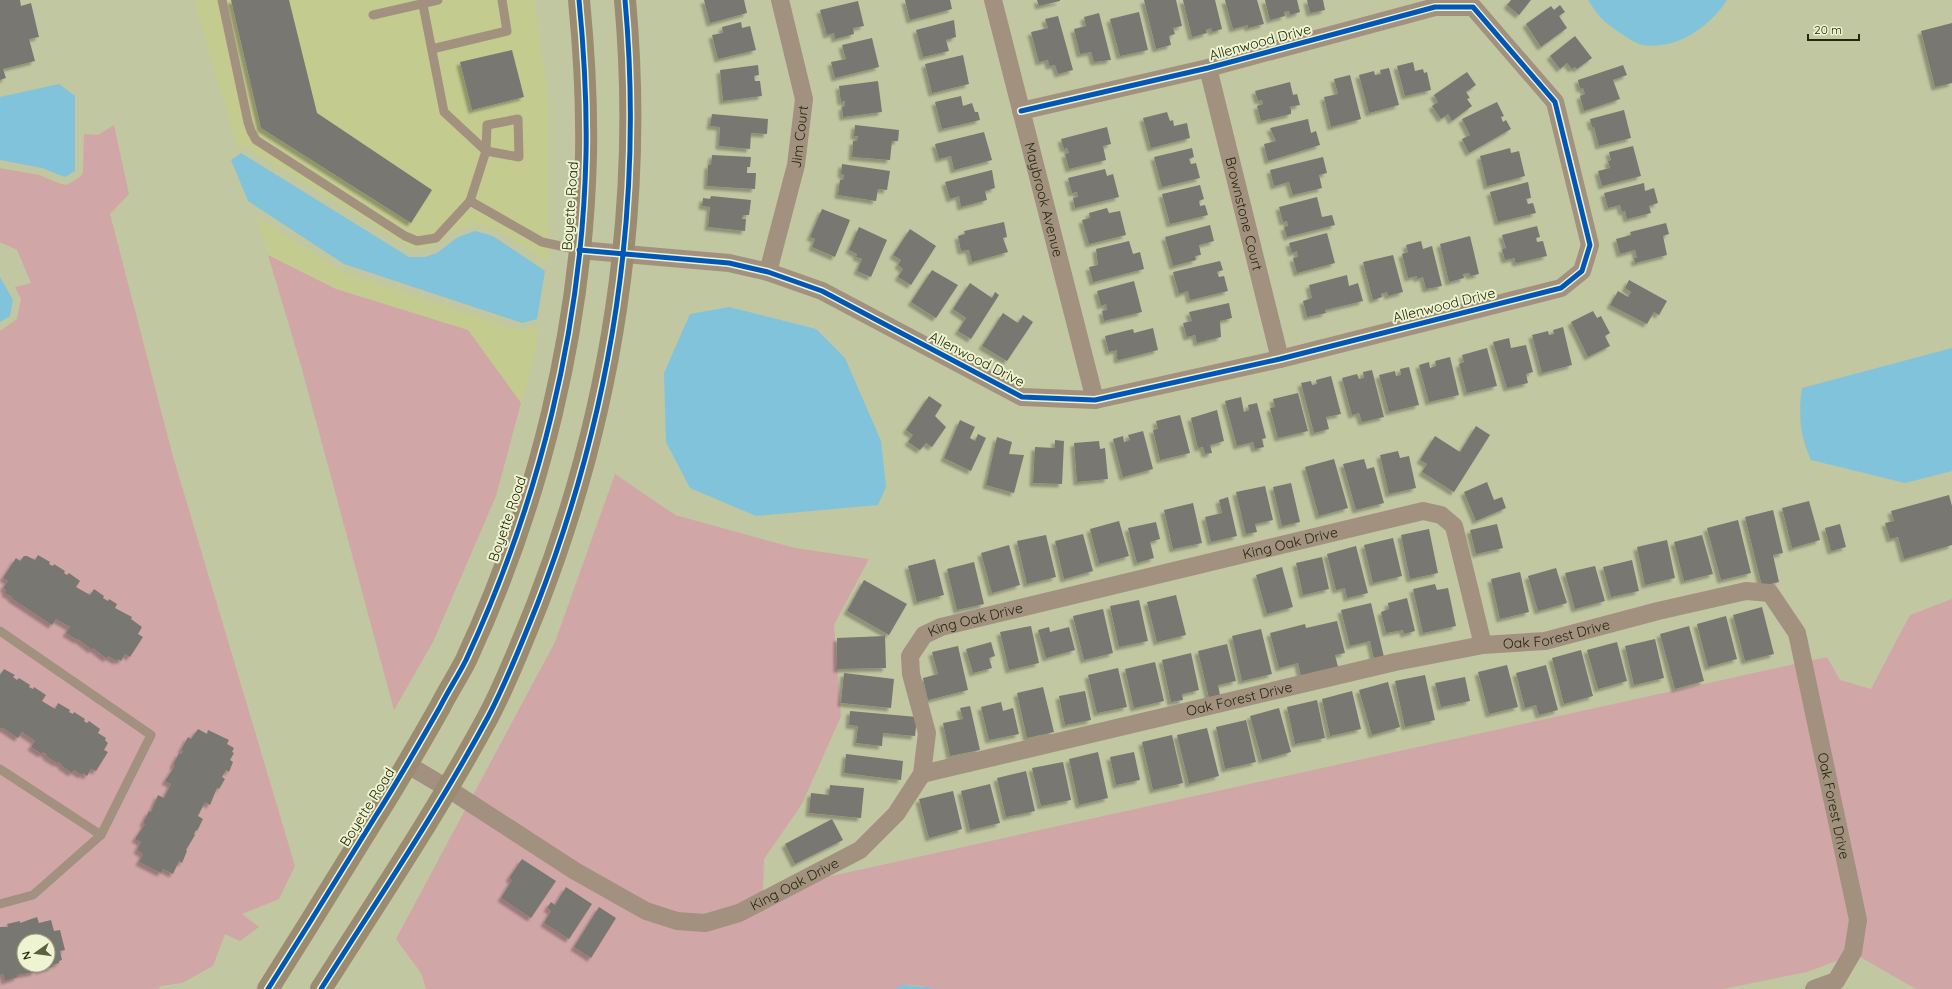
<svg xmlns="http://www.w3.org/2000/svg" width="1952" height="989" font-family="Quicksand,sans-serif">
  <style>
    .built { fill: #c3cb8f }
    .green { fill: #d1a6a6; fill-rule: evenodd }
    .water { fill: #81c3da }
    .building { fill: #787771; fill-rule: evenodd; filter: url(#shadow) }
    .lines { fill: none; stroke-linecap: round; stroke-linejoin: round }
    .service { stroke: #a2917f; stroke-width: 9 }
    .minor { stroke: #a2917f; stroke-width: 18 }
    .secondary { stroke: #9b8b71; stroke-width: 22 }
    .cycleway-casing { stroke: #eef4d1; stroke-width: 8 }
    .cycleway { stroke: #0057b8; stroke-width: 5 }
    .labels { text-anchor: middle; stroke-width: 4; stroke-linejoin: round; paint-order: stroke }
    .street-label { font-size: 14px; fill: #24270b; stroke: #eef4d1 }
  </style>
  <defs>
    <filter id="shadow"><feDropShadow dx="-3.5" dy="3.5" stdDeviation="1" flood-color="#0004"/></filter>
  </defs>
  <rect width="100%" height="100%" fill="#c1c7a1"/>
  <g class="built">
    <polygon points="194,0 534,0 548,93 548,263 498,230 476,224 453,231 433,246 424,249 412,249 246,147 237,147"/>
    <polygon points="257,217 341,271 518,330 539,327 536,348 521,403 468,330 336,289 268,255"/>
  </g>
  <g class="green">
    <path d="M114,125L129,194L110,214L172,453L295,866L279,899L242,914L259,927L240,941L225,934L213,966L182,983L161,986L158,989H0V331L17,319L21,299L15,287L31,283L17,250L0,242V168L39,175L61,184L67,185L80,177L83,173L84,134L98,135ZM24,941H48V965H24Z"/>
    <polygon points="268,255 336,289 468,330 521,403 496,496 433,642 394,710 300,362"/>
    <path d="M615,474L675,515L795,548L869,559L834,625L841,716L802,804L764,859L763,891L1827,657L1840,680L1871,689L1910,615L1952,599V989H1916L1855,954L1807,972L1723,989H933C922,985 905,983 895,989H426L421,973L396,939L555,642Z"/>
  </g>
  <g class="water">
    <path d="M1588,0H1727C1709,28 1676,50 1642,45C1635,44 1608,25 1603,20C1597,14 1592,6 1588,0Z"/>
    <polygon points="59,84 75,96 75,171 65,177 42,168 0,160 0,97"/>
    <polygon points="241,153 409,257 425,257 437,253 458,237 475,231 493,236 545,271 537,319 522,323 344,264 248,201 231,160"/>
    <polygon points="0,277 13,300 10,316 0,322"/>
    <polygon points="729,307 816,329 845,358 881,441 886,487 878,505 756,516 690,488 666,442 664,373 690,314"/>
    <path d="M1952,348V471L1905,483L1811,460C1800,437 1798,413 1802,388Z"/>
    <polygon points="901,985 927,987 933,989 895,989"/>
  </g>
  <g class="building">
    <polygon points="0,0 20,0 21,6 31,3 39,37 29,39 35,61 3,69 6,78 0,80"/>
    <polygon points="231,0 289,0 317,113 432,190 411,223 261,128"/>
    <polygon points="704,0 744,0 747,13 710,23"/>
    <polygon points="905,0 950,0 952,9 910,20"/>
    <polygon points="1037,0 1060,0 1060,1 1039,6"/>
    <polygon points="1144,0 1176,0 1182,26 1173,28 1175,34 1169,36 1171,45 1156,49"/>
    <polygon points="1183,0 1215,0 1222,29 1212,32 1211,28 1206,30 1207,33 1192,37"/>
    <polygon points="1225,0 1257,0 1264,24 1248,28 1248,25 1233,29"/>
    <polygon points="1265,0 1297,0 1300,12 1290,15 1289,11 1284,12 1285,16 1270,20"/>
    <polygon points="1307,0 1323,0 1325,10 1310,13"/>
    <polygon points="1511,0 1531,0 1519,15 1507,5"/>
    <polygon points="858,1 864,26 853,28 854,34 835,39 834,33 827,35 820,10"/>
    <polygon points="1560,5 1565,12 1559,16 1567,28 1541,47 1526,24 1551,6 1554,10"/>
    <polygon points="1139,12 1148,50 1120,56 1110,19"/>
    <polygon points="1099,13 1111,60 1094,62 1091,52 1080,54 1074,29 1086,26 1084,17"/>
    <polygon points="1058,16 1073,70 1058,74 1055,65 1049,66 1048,60 1039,62 1031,32 1048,28 1045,19"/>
    <polygon points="954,20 956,37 946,40 949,51 923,57 916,30"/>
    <polygon points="741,22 742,28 750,26 756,50 718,59 712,35 723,33 722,27"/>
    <polygon points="1952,23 1952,83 1935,87 1921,31"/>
    <polygon points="1575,36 1592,58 1577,69 1575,67 1572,69 1567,63 1560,69 1550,56"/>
    <polygon points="872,38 879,67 835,78 831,62 846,59 842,45"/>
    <polygon points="512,50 524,97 472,110 460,62"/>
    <polygon points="963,55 969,84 932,93 925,64"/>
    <polygon points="1413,62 1415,71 1423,69 1424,73 1427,72 1431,90 1405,96 1397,66"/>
    <polygon points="758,65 759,75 754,76 755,81 760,81 762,96 723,101 720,70"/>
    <polygon points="1623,65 1627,75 1613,80 1620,99 1584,111 1580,96 1585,94 1583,88 1580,89 1578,80"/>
    <polygon points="1389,68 1399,105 1369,113 1359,75 1374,71 1375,75 1381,74 1380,70"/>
    <polygon points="1467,72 1476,85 1466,92 1470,98 1467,99 1472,106 1452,121 1448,114 1441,119 1432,106 1438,102 1434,95"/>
    <polygon points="1350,75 1361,119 1331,127 1324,97 1338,94 1334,79"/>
    <polygon points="878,81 882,112 843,117 842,107 845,106 845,101 841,102 839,86"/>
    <polygon points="1290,82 1293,95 1297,94 1300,105 1289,107 1291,109 1291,114 1261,121 1257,106 1263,104 1262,100 1258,101 1255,91"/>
    <polygon points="961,96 963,106 972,103 975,112 978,112 980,120 942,129 935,102"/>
    <polygon points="1497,102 1504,116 1501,117 1503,122 1506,120 1511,129 1469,153 1462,139 1470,135 1462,119"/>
    <polygon points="1624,110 1631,138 1599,146 1594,127 1592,127 1590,119"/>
    <polygon points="1167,112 1170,121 1173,120 1174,126 1187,123 1190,138 1151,148 1143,118"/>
    <polygon points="712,114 768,119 767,134 751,133 750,149 719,146 720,127 710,126"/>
    <polygon points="1308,119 1311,133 1316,131 1320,145 1268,161 1264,144 1276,141 1270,128"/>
    <polygon points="855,125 899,130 898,141 892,141 890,160 852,157 853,141 857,141 858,136 854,136"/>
    <polygon points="1107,127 1111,144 1103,146 1106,160 1069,169 1065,154 1069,153 1067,148 1064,149 1061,139"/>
    <polygon points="984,132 992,160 954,170 951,156 939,159 935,144"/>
    <polygon points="1633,146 1641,176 1602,186 1598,171 1610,168 1608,161 1611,160 1609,152"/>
    <polygon points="1192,148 1194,157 1189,159 1191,164 1196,163 1200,178 1162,187 1154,157"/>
    <polygon points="1510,148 1511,153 1519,151 1525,176 1487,186 1480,156"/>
    <polygon points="712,155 751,157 750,167 747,167 747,173 756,173 755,189 707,186 708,165 711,165"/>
    <polygon points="1323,157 1327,173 1319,175 1322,188 1293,195 1289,182 1274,186 1270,170"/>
    <polygon points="842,164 890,171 887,190 878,189 876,201 838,195 840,180 843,180 844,175 841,174"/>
    <polygon points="1105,169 1107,176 1113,174 1119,197 1075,208 1073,198 1078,197 1077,192 1072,193 1068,178"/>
    <polygon points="992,170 995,188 985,191 987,200 961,207 959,196 950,199 945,182"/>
    <polygon points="1528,182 1531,198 1526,199 1528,204 1533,203 1536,213 1498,222 1490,192"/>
    <polygon points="1644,183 1645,191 1654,188 1658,203 1649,206 1651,213 1627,219 1625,211 1622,212 1620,205 1608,208 1604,193"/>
    <polygon points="1200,185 1204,199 1199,201 1200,206 1205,205 1208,215 1170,224 1162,194"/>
    <polygon points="711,196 751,200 749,215 743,215 742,219 746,219 745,231 708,227 710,207 702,206 703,198 710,199"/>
    <polygon points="1317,197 1322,217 1332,215 1335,225 1287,237 1284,227 1288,226 1287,221 1283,222 1279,207"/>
    <polygon points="1107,208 1109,213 1120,211 1126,235 1089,244 1082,220 1090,218 1089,213"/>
    <polygon points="822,209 850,220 835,257 812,247 815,239 810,237"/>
    <polygon points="1004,222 1007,237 1003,238 1008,252 972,262 969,250 961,251 958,236 965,234 964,231"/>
    <polygon points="1666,223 1669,234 1663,236 1667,255 1635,263 1634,258 1637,258 1635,250 1620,254 1616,239 1631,235 1630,232"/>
    <polygon points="1210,225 1214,241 1199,245 1201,255 1195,256 1196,260 1173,266 1165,237"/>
    <polygon points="1537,226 1540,237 1536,238 1537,242 1543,241 1547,256 1517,263 1515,262 1515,258 1505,260 1502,249 1506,248 1502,235"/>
    <polygon points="859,227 887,240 871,277 857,271 862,259 856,257 857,254 849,250"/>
    <polygon points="910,229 936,246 911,285 898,277 903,269 898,265 901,260 893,255"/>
    <polygon points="1327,233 1335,263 1297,273 1293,258 1298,257 1297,251 1292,253 1289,243"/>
    <polygon points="1470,236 1479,274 1470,276 1469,273 1463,274 1464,278 1449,282 1440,244"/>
    <polygon points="1129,241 1133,254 1140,252 1144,269 1093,282 1089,267 1098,265 1096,249"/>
    <polygon points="1421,241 1423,249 1432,246 1442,286 1426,289 1423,277 1417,279 1417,276 1408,278 1402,254 1408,252 1406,245"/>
    <polygon points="1393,255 1403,292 1388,296 1387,292 1381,294 1382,297 1373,300 1363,262"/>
    <polygon points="1220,261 1223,270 1217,272 1219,277 1224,276 1228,291 1190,300 1188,291 1179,294 1173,272"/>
    <polygon points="932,270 958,285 936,318 911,302"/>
    <polygon points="1347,275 1349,286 1358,283 1363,301 1325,310 1326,313 1307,317 1303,301 1312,298 1309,285"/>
    <polygon points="1629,280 1667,301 1659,315 1654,312 1647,324 1610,305 1618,291 1628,297 1631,292 1625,288"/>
    <polygon points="1134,281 1142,312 1104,321 1102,311 1107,310 1106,304 1101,306 1097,291"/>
    <polygon points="970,283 992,298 995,292 999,295 971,339 958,331 966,318 953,309"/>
    <polygon points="1229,303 1232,318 1220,321 1221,337 1197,343 1195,335 1187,337 1183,323 1192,321 1189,312"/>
    <polygon points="1593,311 1597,318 1601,316 1610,333 1605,336 1610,346 1588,357 1571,322"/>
    <polygon points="1003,313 1018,323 1023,315 1033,322 1007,361 982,346"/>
    <polygon points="1563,327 1572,365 1542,373 1532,335 1548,331 1549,335 1554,334 1553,330"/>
    <polygon points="1153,328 1158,350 1119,360 1117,359 1117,350 1109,352 1105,336 1133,329 1134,333"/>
    <polygon points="1509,338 1511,348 1526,345 1533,372 1526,374 1528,383 1507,388 1493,342"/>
    <polygon points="1487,348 1497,386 1467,393 1459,364 1464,362 1462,355"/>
    <polygon points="1450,357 1459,395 1429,402 1419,365 1429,362 1430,368 1436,366 1435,361"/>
    <polygon points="1409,367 1419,405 1389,412 1379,375 1395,371 1396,376 1401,375 1400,369"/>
    <polygon points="1372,370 1384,417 1362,422 1359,413 1352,415 1342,378 1357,374 1359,379 1364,378 1363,372"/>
    <polygon points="1331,376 1341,414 1326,417 1329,429 1314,433 1301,383 1311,381 1312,385 1317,384 1316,380"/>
    <polygon points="1298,393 1308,431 1278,438 1270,408 1275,407 1273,399"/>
    <polygon points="929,396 942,405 935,416 946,427 932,447 926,443 920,450 908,442 913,435 906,430"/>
    <polygon points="1241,397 1244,412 1249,410 1248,405 1257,403 1266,438 1262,439 1264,447 1255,449 1253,442 1237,446 1225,401"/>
    <polygon points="1217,410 1224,441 1210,445 1212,453 1205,454 1203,447 1198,448 1191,418"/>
    <polygon points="1180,415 1190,453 1160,460 1153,430 1158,429 1156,421"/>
    <polygon points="960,420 975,427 970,438 975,441 978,434 986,438 971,471 944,458"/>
    <polygon points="1476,426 1490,435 1454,492 1422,472 1427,464 1420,460 1435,436 1460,452"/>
    <polygon points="1143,431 1153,469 1123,477 1113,439 1123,436 1124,442 1130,440 1128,435"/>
    <polygon points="997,437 1012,442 1009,454 1024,455 1014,493 986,485"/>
    <polygon points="1055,440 1064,441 1062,484 1033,483 1035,447 1055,448"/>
    <polygon points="1099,441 1100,449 1105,448 1108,479 1077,482 1074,443"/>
    <polygon points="1398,451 1400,458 1409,456 1416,488 1389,494 1380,455"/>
    <polygon points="1334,459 1348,508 1319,516 1305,467"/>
    <polygon points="1364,459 1367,469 1374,467 1384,503 1356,510 1343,464"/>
    <polygon points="1487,482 1494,500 1502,497 1506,508 1476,521 1464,492"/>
    <polygon points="1291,483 1300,522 1282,526 1273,487"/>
    <polygon points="1265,486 1273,520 1255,524 1257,532 1246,534 1236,492"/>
    <polygon points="1949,495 1952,506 1952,545 1904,559 1898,537 1890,539 1885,523 1894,521 1891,511"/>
    <polygon points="1228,497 1237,536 1211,542 1205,517 1222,513 1219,500"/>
    <polygon points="1809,501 1820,540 1792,548 1782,508"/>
    <polygon points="1193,503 1202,543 1173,549 1164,510"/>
    <polygon points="1773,510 1783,553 1773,555 1779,582 1762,586 1745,517"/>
    <polygon points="1738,520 1751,573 1721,580 1707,528"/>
    <polygon points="1119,521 1129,556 1099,564 1090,529"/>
    <polygon points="1156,522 1160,539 1150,542 1154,558 1137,563 1128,528"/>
    <polygon points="1497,524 1503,548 1476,554 1470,530"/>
    <polygon points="1840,524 1846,547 1831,551 1825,528"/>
    <polygon points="1429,529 1438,573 1410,579 1401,535"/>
    <polygon points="1083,534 1093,571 1064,579 1055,541"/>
    <polygon points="1046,535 1056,577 1027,584 1017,541"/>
    <polygon points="1702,535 1713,574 1684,581 1674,542"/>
    <polygon points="1393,538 1402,576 1373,583 1364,545"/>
    <polygon points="1667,540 1675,578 1645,585 1637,547"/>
    <polygon points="1009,545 1020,585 992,593 981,553"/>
    <polygon points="1356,546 1368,593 1347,598 1345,588 1336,590 1327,554"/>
    <polygon points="38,555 50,562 49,564 53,566 54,564 65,571 64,573 67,575 69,573 80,581 76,587 90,595 94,589 104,596 103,598 108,601 109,599 117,604 115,608 132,617 131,619 142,627 138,634 143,637 130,657 125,654 121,661 118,659 117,661 108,656 107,659 93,648 92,650 78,639 77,640 66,633 70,627 56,619 52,625 11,598 12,597 5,593 6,590 3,588 8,581 3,578 16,558 20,561 24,556 27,556 35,560"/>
    <polygon points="1322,557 1329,589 1303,595 1296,563"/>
    <polygon points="935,559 944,595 917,602 908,566"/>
    <polygon points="1632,560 1639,591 1611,597 1603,567"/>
    <polygon points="974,562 984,604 957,610 947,569"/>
    <polygon points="1595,566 1605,601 1575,609 1565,573"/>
    <polygon points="1282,567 1293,607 1267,614 1256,575"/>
    <polygon points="1556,568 1567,603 1538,611 1528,576"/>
    <polygon points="1520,572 1529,612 1500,619 1491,579"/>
    <polygon points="864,580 907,604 889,635 847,611"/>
    <polygon points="1435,584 1437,590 1448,588 1456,626 1423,633 1413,589"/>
    <polygon points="1176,595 1186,635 1157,642 1147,602"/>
    <polygon points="1407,598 1415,631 1404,634 1403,630 1386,633 1381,612 1389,609 1388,603"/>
    <polygon points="1139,600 1148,641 1119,647 1110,606"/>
    <polygon points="1371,603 1384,657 1374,659 1370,641 1350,646 1341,610"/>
    <polygon points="1762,607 1774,654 1745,661 1733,615"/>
    <polygon points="1103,609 1113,653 1084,660 1073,616"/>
    <polygon points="1726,616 1737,659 1708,667 1697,624"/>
    <polygon points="1337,621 1345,653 1335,655 1338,667 1301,676 1298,663 1279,668 1270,633 1305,624 1306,628"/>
    <polygon points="1031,626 1039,663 1009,670 1000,632"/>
    <polygon points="1689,626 1704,681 1675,689 1660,634"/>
    <polygon points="1049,627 1050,632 1069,627 1075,650 1046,658 1038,630"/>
    <polygon points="1261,629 1272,674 1242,681 1232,636"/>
    <polygon points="885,636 886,668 837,669 837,638"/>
    <polygon points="1655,639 1664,678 1634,685 1625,646"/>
    <polygon points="991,642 995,656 989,658 992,668 973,673 966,649"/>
    <polygon points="1617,642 1627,681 1598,689 1587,650"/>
    <polygon points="1227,644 1236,681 1218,685 1220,695 1209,698 1198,651"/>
    <polygon points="958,646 968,690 928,700 923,678 938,674 932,652"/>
    <polygon points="1581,650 1593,696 1564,704 1552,658"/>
    <polygon points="1191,653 1199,690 1182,694 1183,700 1171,702 1162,660"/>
    <polygon points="1155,662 1164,701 1134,708 1125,669"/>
    <polygon points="1507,665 1518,707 1489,714 1478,672"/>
    <polygon points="1546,665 1558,710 1539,715 1536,705 1525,708 1516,673"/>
    <polygon points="1118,668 1127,707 1097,713 1088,675"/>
    <polygon points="4,669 15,675 13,677 17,680 19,678 30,685 29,687 33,689 34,687 46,695 42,701 55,709 58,703 70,710 69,712 73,714 74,712 85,719 84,721 87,723 89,721 100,729 98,733 106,738 105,740 108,743 104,750 108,752 96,771 91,769 87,776 83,773 82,775 74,770 72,773 62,766 62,765 58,762 57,763 46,756 47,755 43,752 42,754 31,747 35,741 22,732 18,738 3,728 2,729 0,728 0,675"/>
    <polygon points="844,673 894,679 891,708 841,703"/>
    <polygon points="1425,675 1435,720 1405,727 1395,681"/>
    <polygon points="1465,677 1470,701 1441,707 1435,683"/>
    <polygon points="1388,682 1400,727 1372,735 1359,690"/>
    <polygon points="1043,687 1054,732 1027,738 1017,693"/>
    <polygon points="1085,691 1091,720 1065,725 1059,696"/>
    <polygon points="1352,691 1361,729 1330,736 1322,699"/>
    <polygon points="1317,700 1325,738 1295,744 1287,707"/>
    <polygon points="1001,702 1003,711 1013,708 1019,734 989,740 981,707"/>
    <polygon points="970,706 980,750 950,756 943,723 963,719 960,708"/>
    <polygon points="1279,708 1291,752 1262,760 1250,716"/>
    <polygon points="850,711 917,717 915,736 883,733 882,746 856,743 858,726 849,725"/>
    <polygon points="1246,720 1256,762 1225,769 1216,727"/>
    <polygon points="1207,728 1219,776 1189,784 1177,735"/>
    <polygon points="198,729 207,734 208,730 229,740 227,744 234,748 232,752 234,753 230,760 233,762 229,772 226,770 222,777 225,779 219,789 217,788 210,805 205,802 198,816 203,819 197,831 196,830 194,834 195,835 186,850 187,851 182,863 179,861 173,874 163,869 161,873 139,862 143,854 137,850 141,842 135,839 145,824 143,823 149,811 151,812 158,795 164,798 171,784 165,781 175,766 173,765 179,753 181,754 183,751 181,750 188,737 191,739"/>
    <polygon points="1172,735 1183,783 1153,790 1142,742"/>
    <polygon points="1098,752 1108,798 1079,805 1069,759"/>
    <polygon points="1134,752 1140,780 1116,785 1110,757"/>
    <polygon points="846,754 903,761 901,780 844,773"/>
    <polygon points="1063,762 1071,800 1041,806 1032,768"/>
    <polygon points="1026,771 1035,811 1006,817 997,778"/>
    <polygon points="990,784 1000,823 970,830 961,791"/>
    <polygon points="830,785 864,788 861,818 809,813 811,793 829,795"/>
    <polygon points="953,791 962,829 929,838 919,799"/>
    <polygon points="832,819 843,840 795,864 785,844"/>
    <polygon points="522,859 556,881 531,918 501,898 512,880 509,878"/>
    <polygon points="566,887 592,904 569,939 544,923 551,911 547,908 551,902 555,905"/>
    <polygon points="599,907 616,918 591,958 574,947"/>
    <path d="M37,917L39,923L51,920L54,931L60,930L65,950L60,951L62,960L59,961V963L52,965V967L39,971L38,969L35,970V972L17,975L18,977L5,981L3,974L0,975V927H8L7,924L20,921V923ZM24,941H48V965H24Z"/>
  </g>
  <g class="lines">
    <g class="service">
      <polyline points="222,0 248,122 251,131 256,140 405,236 417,241 436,238 470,201 486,151 444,112 422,0"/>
      <polyline points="373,15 438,0"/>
      <polyline points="432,49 507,31 502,0"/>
      <polygon points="518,119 519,157 486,151 487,125"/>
      <polyline points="470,201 542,242 579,250"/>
      <polyline points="0,631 151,735 101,835 33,895 0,904"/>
      <polyline points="0,769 101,835"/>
    </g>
    <g class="minor">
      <path id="s1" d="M993,0L1095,400"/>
      <path id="s2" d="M1208,68L1280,359"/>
      <polyline points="579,250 729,263 768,272 822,291 1022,397 1095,400 1280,359 1561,288 1582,271 1590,245 1555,102 1473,7 1435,7 1208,68 1021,111"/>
      <path id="s3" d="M768,272L796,165L804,99L780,0"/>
      <path id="s4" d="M408,765L447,788L575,871L646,911L677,921L705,923L739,913L860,850L896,814L922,774L927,733L911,674L910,656L924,635L941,627L1423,511L1441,515L1454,526L1483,645"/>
      <path id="s5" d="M922,774L1395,662L1483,645L1545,641L1658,611L1746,591L1770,593L1797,633L1858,920L1853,952L1836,981L1814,989"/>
    </g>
    <g class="secondary">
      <path d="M268,989C304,932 340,874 375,817C398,781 419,744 440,707C448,691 458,676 466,660C539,503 582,328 586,155C587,103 584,51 579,0"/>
      <path d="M321,989C378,899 438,810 488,717C507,681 522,642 537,605C612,412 644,206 625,0"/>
    </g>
    <g class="cycleway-casing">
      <g id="cycleway">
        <polyline points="579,250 729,263 768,272 822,291 1022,397 1095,400 1280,359 1561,288 1582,271 1590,245 1555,102 1473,7 1435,7 1208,68 1021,111"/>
        <path d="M268,989C304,932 340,874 375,817C398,781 419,744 440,707C448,691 458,676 466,660C539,503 582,328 586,155C587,103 584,51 579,0"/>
        <path d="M321,989C378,899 438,810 488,717C507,681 522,642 537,605C612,412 644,206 625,0"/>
      </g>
    </g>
    <use href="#cycleway" class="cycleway"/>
  </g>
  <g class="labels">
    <g class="street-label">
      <text transform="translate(1260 42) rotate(-15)" y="5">Allenwood Drive</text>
      <text dy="5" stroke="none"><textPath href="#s3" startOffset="139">Jim Court</textPath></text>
      <text dy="5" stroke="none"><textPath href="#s1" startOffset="206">Maybrook Avenue</textPath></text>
      <text transform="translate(570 206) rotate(-86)" y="5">Boyette Road</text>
      <text dy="5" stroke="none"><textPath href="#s2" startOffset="150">Brownstone Court</textPath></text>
      <text transform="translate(1444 305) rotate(-14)" y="5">Allenwood Drive</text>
      <text transform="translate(977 359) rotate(27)" y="5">Allenwood Drive</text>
      <text transform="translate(507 519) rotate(-71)" y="5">Boyette Road</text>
      <text dy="5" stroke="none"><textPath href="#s4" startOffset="1134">King Oak Drive</textPath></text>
      <text dy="5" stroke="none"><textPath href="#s4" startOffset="810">King Oak Drive</textPath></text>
      <text dy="5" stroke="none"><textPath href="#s5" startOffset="650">Oak Forest Drive</textPath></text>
      <text dy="5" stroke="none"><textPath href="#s5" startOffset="326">Oak Forest Drive</textPath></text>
      <text dy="5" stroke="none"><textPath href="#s5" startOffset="1094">Oak Forest Drive</textPath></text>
      <text transform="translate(367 807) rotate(-58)" y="5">Boyette Road</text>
      <text dy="5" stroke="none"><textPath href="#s4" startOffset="438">King Oak Drive</textPath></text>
    </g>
  </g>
  <g transform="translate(36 953) rotate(256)"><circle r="19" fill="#eef4d1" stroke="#9da282"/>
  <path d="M0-3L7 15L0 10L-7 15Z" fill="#5b5f40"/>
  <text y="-6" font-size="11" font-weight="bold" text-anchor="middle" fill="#24270b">N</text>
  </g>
  <path d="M1808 34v6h51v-6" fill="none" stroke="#24270b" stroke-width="2"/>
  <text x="1814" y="34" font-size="12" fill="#24270b" stroke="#eef4d1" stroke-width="3" paint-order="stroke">20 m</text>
</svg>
